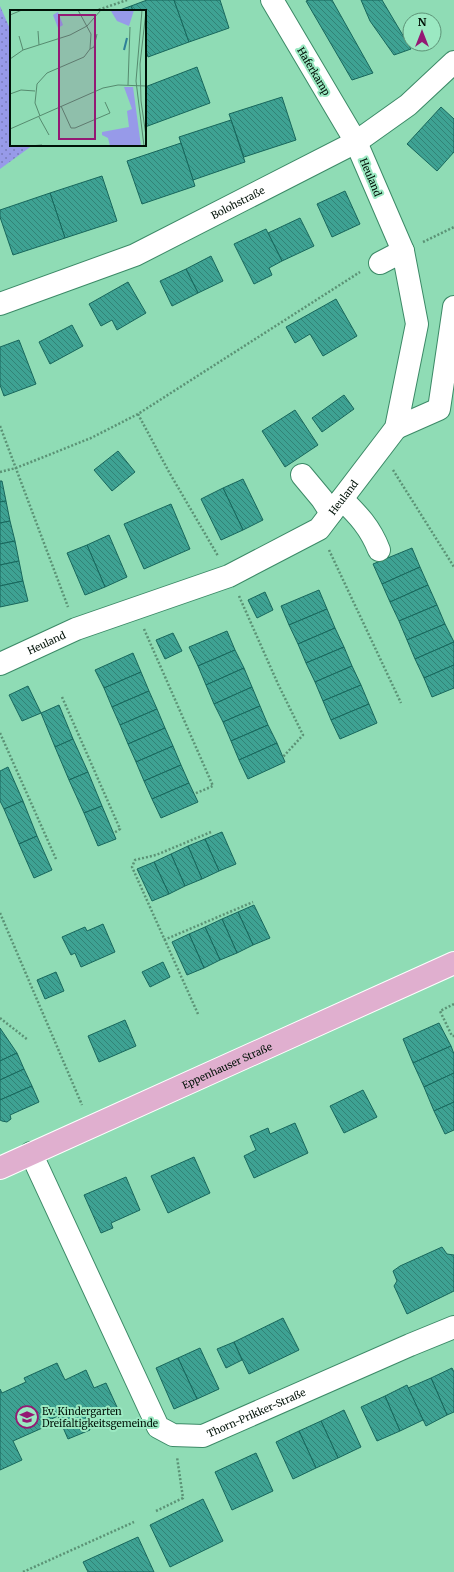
<svg xmlns="http://www.w3.org/2000/svg" width="454" height="1572" font-family="Merriweather,serif">
  <style>
    .green { fill: url(#green-dots) }
    .building { fill: url(#building-back-hatch); stroke: #18675c }
    .lines { fill: none; stroke-linecap: round; stroke-linejoin: round }
    .minor-casing { stroke: #3c8a67; stroke-width: 24 }
    .major-casing { stroke: #fff; stroke-width: 24 }
    .path { stroke: #5b9275; stroke-width: 2.5; stroke-dasharray: 2 2; stroke-linecap: butt }
    .minor { stroke: #fff; stroke-width: 22 }
    .major { stroke: #e0afcf; stroke-width: 22 }
    .labels { text-anchor: middle; stroke-width: 4; stroke-linejoin: round; paint-order: stroke }
    .street-label { font-size: 10px; fill: #001107; stroke: #9be9c2 }
    .poi-label { font-size: 10px; fill: #001107; stroke: #9be9c2; text-anchor: start }
    .inset-river { fill: none; stroke: #2e8098; stroke-width: 2 }
    .inset-road { fill: none; stroke: #568b6f; stroke-width: 1 }
    .view { fill: #941974; fill-opacity: 0.15; stroke: #941974; stroke-width: 2 }
    .inset-edge { fill: none; stroke: #001107; stroke-width: 2 }
  </style>
  <defs>
    <pattern id="green-dots" width="8" height="8" patternUnits="userSpaceOnUse"><rect width="8" height="8" fill="#979ae9"/><path d="M2 2h.1M6 6h.1" fill="none" stroke="#797cbb" stroke-width="1.8" stroke-linecap="round"/></pattern>
    <pattern id="building-back-hatch" width="6" height="6" patternUnits="userSpaceOnUse"><rect width="6" height="6" fill="#3ea293"/><path d="M-1 5l2 2M0 0l6 6M5-1l2 2" fill="none" stroke="#328376"/></pattern>
  </defs>
  <rect width="100%" height="100%" fill="#8fdcb5"/>
  <polygon class="green" points="0,6 11,31 11,145 33,145 0,169"/>
  <g class="building">
    <polygon points="147,0 174,0 189,42 148,57 145,48 145,11 133,11 131,6"/>
    <polygon points="174,0 220,0 229,28 189,42"/>
    <polygon points="309,0 332,0 373,73 352,80 306,1"/>
    <polygon points="361,0 382,0 411,49 394,55 370,21"/>
    <polygon points="131,6 133,11 117,11"/>
    <polygon points="197,67 210,103 145,127 145,87"/>
    <polygon points="282,97 296,140 244,157 229,114"/>
    <polygon points="441,107 454,119 454,152 437,171 407,144"/>
    <polygon points="231,120 245,162 193,180 179,137"/>
    <polygon points="181,143 195,186 142,204 127,161"/>
    <polygon points="102,176 117,221 65,238 50,193"/>
    <polygon points="345,191 360,224 332,237 317,204"/>
    <polygon points="50,193 65,238 13,255 0,217 0,210"/>
    <polygon points="300,218 314,246 282,261 268,233"/>
    <polygon points="266,229 282,261 269,268 272,275 254,284 234,244"/>
    <polygon points="211,256 223,281 198,293 186,269"/>
    <polygon points="186,269 198,293 172,306 160,281"/>
    <polygon points="128,282 146,313 117,330 112,320 101,326 89,304"/>
    <polygon points="336,299 357,336 323,356 310,334 295,343 286,327"/>
    <polygon points="72,325 83,346 50,364 39,342"/>
    <polygon points="19,340 36,384 4,396 0,385 0,347"/>
    <polygon points="344,395 354,409 322,432 312,418"/>
    <polygon points="295,410 318,445 285,467 262,431"/>
    <polygon points="118,451 135,472 112,491 94,470"/>
    <polygon points="243,479 263,520 243,530 223,488"/>
    <polygon points="0,481 2,481 6,501 0,502"/>
    <polygon points="223,488 243,530 221,540 201,499"/>
    <polygon points="6,501 10,521 0,523 0,502"/>
    <polygon points="171,504 190,549 144,569 124,524"/>
    <polygon points="10,521 15,541 0,544 0,523"/>
    <polygon points="109,535 127,577 105,587 87,545"/>
    <polygon points="15,541 19,561 0,565 0,544"/>
    <polygon points="87,545 105,587 85,595 67,553"/>
    <polygon points="412,548 420,567 382,584 373,564"/>
    <polygon points="19,561 23,581 0,586 0,565"/>
    <polygon points="420,567 428,585 390,602 382,584"/>
    <polygon points="23,581 28,601 0,607 0,586"/>
    <polygon points="428,585 437,605 399,621 390,602"/>
    <polygon points="319,590 327,609 289,625 281,606"/>
    <polygon points="265,592 273,610 257,618 248,600"/>
    <polygon points="437,605 445,624 407,640 399,621"/>
    <polygon points="327,609 335,628 298,644 289,625"/>
    <polygon points="445,624 454,642 415,659 407,640"/>
    <polygon points="335,628 344,647 306,663 298,644"/>
    <polygon points="227,631 235,650 198,666 189,647"/>
    <polygon points="173,633 182,651 165,659 156,640"/>
    <polygon points="454,642 454,665 424,678 415,659"/>
    <polygon points="344,647 352,666 315,682 306,663"/>
    <polygon points="235,650 244,668 206,685 198,666"/>
    <polygon points="133,653 141,672 104,688 95,670"/>
    <polygon points="454,665 454,688 432,697 424,678"/>
    <polygon points="352,666 361,685 323,701 315,682"/>
    <polygon points="244,668 252,687 214,704 206,685"/>
    <polygon points="141,672 149,691 112,707 104,688"/>
    <polygon points="361,685 369,704 331,720 323,701"/>
    <polygon points="28,686 41,713 22,721 9,695"/>
    <polygon points="252,687 260,706 223,722 214,704"/>
    <polygon points="149,691 157,709 120,725 112,707"/>
    <polygon points="369,704 377,723 340,739 331,720"/>
    <polygon points="59,705 73,739 55,747 41,713"/>
    <polygon points="260,706 268,725 231,741 223,722"/>
    <polygon points="157,709 165,728 128,744 120,725"/>
    <polygon points="268,725 277,743 239,760 231,741"/>
    <polygon points="165,728 173,746 136,762 128,744"/>
    <polygon points="73,739 88,772 69,780 55,747"/>
    <polygon points="277,743 285,762 248,779 239,760"/>
    <polygon points="173,746 181,765 144,781 136,762"/>
    <polygon points="181,765 189,783 152,799 144,781"/>
    <polygon points="8,767 23,801 4,809 0,801 0,771"/>
    <polygon points="88,772 102,806 84,813 69,780"/>
    <polygon points="189,783 198,802 161,818 152,799"/>
    <polygon points="23,801 37,836 19,844 4,809"/>
    <polygon points="102,806 116,839 98,846 84,813"/>
    <polygon points="222,832 236,864 219,871 205,839"/>
    <polygon points="37,836 52,870 34,878 19,844"/>
    <polygon points="205,839 219,871 202,879 188,846"/>
    <polygon points="188,846 202,879 185,886 171,854"/>
    <polygon points="171,854 185,886 169,894 154,862"/>
    <polygon points="154,862 169,894 152,901 137,869"/>
    <polygon points="254,905 270,938 253,945 238,912"/>
    <polygon points="238,912 253,945 237,953 222,919"/>
    <polygon points="222,919 237,953 220,960 205,927"/>
    <polygon points="103,924 115,952 81,967 75,953 71,955 62,937 85,927 87,931"/>
    <polygon points="205,927 220,960 204,968 189,934"/>
    <polygon points="189,934 204,968 187,975 172,942"/>
    <polygon points="163,962 170,977 150,987 142,972"/>
    <polygon points="56,972 64,991 45,999 37,980"/>
    <polygon points="125,1020 136,1046 99,1062 88,1036"/>
    <polygon points="439,1023 451,1046 413,1063 403,1039"/>
    <polygon points="0,1028 17,1053 0,1061"/>
    <polygon points="451,1046 454,1054 454,1073 424,1087 413,1063"/>
    <polygon points="17,1053 24,1069 0,1080 0,1061"/>
    <polygon points="24,1069 32,1086 0,1100 0,1080"/>
    <polygon points="454,1073 454,1102 434,1111 424,1087"/>
    <polygon points="32,1086 39,1102 10,1115 11,1119 7,1122 2,1121 0,1120 0,1100"/>
    <polygon points="363,1090 377,1117 344,1133 330,1106"/>
    <polygon points="454,1102 454,1130 445,1134 434,1111"/>
    <polygon points="295,1123 308,1153 254,1178 244,1156 256,1150 250,1136 268,1128 270,1134"/>
    <polygon points="194,1157 210,1193 168,1213 151,1176"/>
    <polygon points="126,1177 140,1210 111,1223 113,1228 101,1233 84,1195"/>
    <polygon points="442,1247 447,1254 454,1255 454,1291 407,1314 394,1286 397,1281 393,1271 400,1266"/>
    <polygon points="283,1318 299,1350 249,1374 234,1342"/>
    <polygon points="234,1342 242,1360 226,1368 217,1349"/>
    <polygon points="200,1348 219,1389 197,1399 178,1358"/>
    <polygon points="178,1358 197,1399 174,1409 156,1368"/>
    <polygon points="57,1363 65,1380 86,1370 94,1388 106,1383 117,1407 98,1416 97,1413 85,1418 90,1430 68,1439 58,1416 47,1421 49,1425 13,1441 22,1460 0,1470 0,1389 2,1393 26,1382 24,1378"/>
    <polygon points="452,1368 454,1372 454,1412 447,1415 431,1378"/>
    <polygon points="431,1378 447,1415 426,1426 408,1388"/>
    <polygon points="407,1385 423,1420 400,1431 385,1396"/>
    <polygon points="385,1396 400,1431 377,1441 361,1407"/>
    <polygon points="344,1410 361,1447 338,1458 321,1421"/>
    <polygon points="321,1421 338,1458 316,1468 299,1431"/>
    <polygon points="299,1431 316,1468 293,1479 276,1442"/>
    <polygon points="256,1453 273,1491 232,1510 215,1472"/>
    <polygon points="203,1499 223,1541 170,1567 150,1525"/>
    <polygon points="138,1537 154,1572 88,1572 83,1562"/>
  </g>
  <g class="lines">
    <g class="minor-casing">
      <g id="minor">
        <polyline points="380,263 403,251"/>
        <path id="s1" d="M0,304L135,255L356,142L408,105L454,62"/>
        <polyline points="396,428 439,409 454,307"/>
        <polyline points="302,475 322,499 331,513"/>
        <path d="M342,499C358,515 370,527 379,550"/>
        <path id="s2" d="M0,664L76,629L229,576L319,529L396,428L417,324L403,251L356,142L272,0"/>
        <path id="s3" d="M31,1153L158,1427L173,1435L203,1436L410,1345L454,1327"/>
      </g>
    </g>
    <g class="major-casing">
      <g id="major">
        <path id="s4" d="M0,1168L454,963"/>
      </g>
    </g>
    <g class="path">
      <polyline points="95,11 127,0"/>
      <polyline points="423,242 454,227"/>
      <polyline points="138,414 169,472 218,556"/>
      <polyline points="0,426 68,607"/>
      <polyline points="393,470 454,567"/>
      <polyline points="0,472 16,468 91,438 138,414 360,272"/>
      <polyline points="329,550 401,703"/>
      <polyline points="239,596 278,684 303,735 283,757"/>
      <polyline points="144,629 213,786 194,794"/>
      <polyline points="62,697 120,829 114,833"/>
      <polyline points="0,733 56,859"/>
      <polyline points="0,913 82,1105"/>
      <polyline points="164,940 253,902"/>
      <polyline points="454,1004 440,1011 452,1036 454,1036"/>
      <polyline points="198,1014 132,867 135,860 156,855 211,832"/>
      <polyline points="0,1018 28,1040"/>
      <polyline points="156,1511 183,1498 177,1457"/>
      <polyline points="23,1572 134,1522"/>
    </g>
    <use href="#minor" class="minor"/>
    <use href="#major" class="major"/>
  </g>
  <defs>
    <g id="school-ring" transform="scale(1.15)"><circle r="9.5" fill="#9be9c2" stroke="#941974" stroke-width="1.5"/><path d="M0-5L7-2L0 1L-7-2ZM-4 1L0 2.5L4 1V4Q0 6-4 4Z" fill="#941974"/></g>
  </defs>
  <g fill-rule="evenodd">
    <use href="#school-ring" x="27" y="1417"/>
  </g>
  <g class="labels">
    <g class="street-label">
      <text transform="translate(314 71) rotate(59)" y="4">Haferkamp</text>
      <text transform="translate(371 177) rotate(67)" y="4">Heuland</text>
      <text dy="4" stroke="none"><textPath href="#s1" startOffset="259">Bolohstraße</textPath></text>
      <text dy="4" stroke="none"><textPath href="#s2" startOffset="387">Heuland</textPath></text>
      <text dy="4" stroke="none"><textPath href="#s2" startOffset="51">Heuland</textPath></text>
      <text dy="4" stroke="none"><textPath href="#s4" startOffset="249">Eppenhauser Straße</textPath></text>
      <text dy="4" stroke="none"><textPath href="#s3" startOffset="407">Thorn-Prikker-Straße</textPath></text>
    </g>
    <g class="poi-label">
      <text x="42" y="1415">Ev. Kindergarten<tspan x="42" dy="12">Dreifaltigkeitsgemeinde</tspan></text>
    </g>
  </g>
  <g transform="translate(10 10)">
    <rect width="136" height="136" fill="#8fdcb5"/>
    <path d="M103,0H124L119,16L107,11L101,1ZM48,2L53,15L48,18L43,5Z" fill="#979ae9"/>
    <path d="M114,77H123L131,136H100L98,128L92,125V122L119,117L117,101L122,99Z" fill="#979ae9"/>
    <path class="inset-river" d="M114,40L117,28"/>
    <path class="inset-road" d="M132,0L126,71L134,136M136,1L130,54L131,91L136,126M0,5L12,0M28,21L29,35M9,26L13,40M80,39L84,37L87,24M0,49L13,40L60,25L77,16L91,0M118,75L120,17M0,84L11,80L25,81M51,96L61,118H65L100,103L95,92M30,106L25,93L27,74L37,63L74,47L80,39L81,24L68,0M29,107L39,125M0,119L93,78L108,75L136,76M19,136L32,135"/>
    <path class="view" d="M49,5H85V129H49Z"/>
    <rect width="136" height="136" class="inset-edge"/>
  </g>
  <g transform="translate(422 32)"><circle r="19" fill="#9be9c2" stroke="#5d9377"/>
  <path d="M0-3L7 15L0 10L-7 15Z" fill="#941974"/>
  <text y="-6" font-size="11" font-weight="bold" text-anchor="middle" fill="#001107">N</text>
  </g>
</svg>
